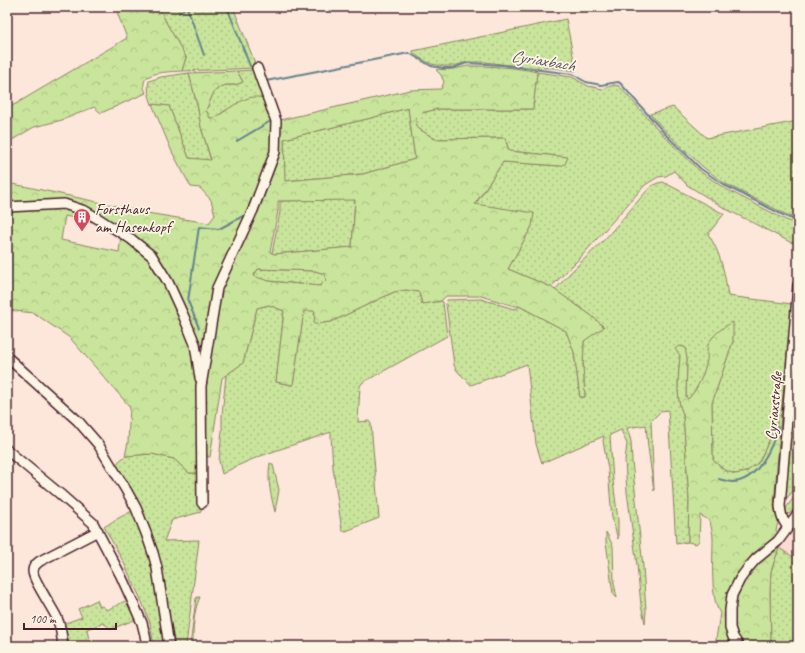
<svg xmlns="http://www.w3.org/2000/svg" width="805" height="653" font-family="Caveat,sans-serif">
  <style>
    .built { fill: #fedbd2 }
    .green { fill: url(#green-dots); stroke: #8a8263 }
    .forest { fill: url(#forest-crowns); stroke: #8a8263; fill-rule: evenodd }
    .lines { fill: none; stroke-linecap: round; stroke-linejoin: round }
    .stream { stroke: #65848c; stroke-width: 2 }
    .minor-casing { stroke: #4a1f2b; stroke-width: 12 }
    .minor { stroke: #fcf5e5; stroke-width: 9 }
    .labels { text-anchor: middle; stroke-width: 3.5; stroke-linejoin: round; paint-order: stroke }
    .poi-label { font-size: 16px; fill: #4a1f2b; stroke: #fcf5e5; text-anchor: start }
    .street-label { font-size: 16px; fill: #4a1f2b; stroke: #fcf5e5 }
    .water-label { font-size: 17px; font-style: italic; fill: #58525c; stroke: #fcf5e5 }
  </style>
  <defs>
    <pattern id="green-dots" width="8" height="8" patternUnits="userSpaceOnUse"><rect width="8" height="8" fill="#c9e49b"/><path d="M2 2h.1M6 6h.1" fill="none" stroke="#aec386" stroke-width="1.8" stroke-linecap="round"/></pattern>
    <pattern id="forest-crowns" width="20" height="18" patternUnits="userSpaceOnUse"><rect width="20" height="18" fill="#c9e49b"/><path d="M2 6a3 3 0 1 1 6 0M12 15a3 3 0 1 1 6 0" fill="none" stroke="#aec386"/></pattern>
  </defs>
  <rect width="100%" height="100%" fill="#fde6da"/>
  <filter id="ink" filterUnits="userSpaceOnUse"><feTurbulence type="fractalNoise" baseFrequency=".025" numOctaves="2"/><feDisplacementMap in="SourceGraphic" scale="8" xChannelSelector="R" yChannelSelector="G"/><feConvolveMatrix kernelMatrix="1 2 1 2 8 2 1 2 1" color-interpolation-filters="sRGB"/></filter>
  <g filter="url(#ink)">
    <polygon class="built" points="798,521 798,560 779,548"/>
    <g class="green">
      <polygon points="159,7 233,7 257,68 182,71 186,57 167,24"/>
      <polygon points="566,19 576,71 555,68 527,67 484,62 468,62 453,66 444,66 431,64 420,58 413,53 413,51"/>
      <polygon points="255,70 264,98 238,103 223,112 215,118 210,118 206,110 214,92 220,87 226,85 235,85 243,82 237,71"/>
      <path d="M537,72L572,77L588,86L603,89L614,85L619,86L666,138L701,172L724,188L786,220L795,223C797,229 797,237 794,243L790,242L726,209L687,185L674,171L666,176L658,177L645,185L579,259L551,287L508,269L532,226L475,205L503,162L560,166L567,157L509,151L505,138L435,139L416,127L415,119L422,113L437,109H533Z"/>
      <path d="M189,73L198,109L201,127L211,161L189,158L169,106L152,104C149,97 147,89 149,81L161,77Z"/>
      <polygon points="673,107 707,138 798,121 798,206 796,219 787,215 724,183 703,167 669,135 650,114"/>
      <polygon points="408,108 415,159 363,174 284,181 284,139 367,119"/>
      <path d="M663,182L724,214L708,234C721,253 725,274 728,296L792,304L781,415L777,417V424L759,462L746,472L735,474L724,470L713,460L712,403L733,341L708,345C708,349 708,354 708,358C706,372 698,389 688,399L686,397L687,359L680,355C679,373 675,398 683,414L689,499L688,542L676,544L668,410L661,411L651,421L654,491L648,447L646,425L627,428L631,441L632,461L643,567L646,611L645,623L641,605L637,565L627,492L625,460L627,444L621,430L610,435L613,481L618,520V539L612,518L608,469L603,441L604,436L542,463L536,444L527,364L471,385C465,378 457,373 454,365L446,304L447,300L481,299L514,309L518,308L519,306L566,331L574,352L580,397H585L583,365L584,341L603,327L592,316L555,290L570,273L605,239L651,186L658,183Z"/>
      <polygon points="355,199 352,247 274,254 272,253 280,212 280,201"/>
      <polygon points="258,269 315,271 325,274 326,280 320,286 269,281 253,277"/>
      <path d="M406,290L419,292L422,304L441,301L443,302L447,336L362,383L360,386L358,422L369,421L371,424L379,518L346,531H342L333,468L331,436V432C296,445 254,455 222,474L219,461L222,431V415L226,375L243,363L257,308L269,305L284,311L276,382L293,385L304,310L315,311V324L331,322L394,292Z"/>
      <polygon points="798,342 798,452 795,459 798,462 798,485 787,498 785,498"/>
      <polygon points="152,454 174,459 189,473 202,473 201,512 172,520 164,541 199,540 186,646 170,646 159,565 147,521 116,464 125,456"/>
      <path d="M270,463L273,465L279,490L275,512C271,496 267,480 270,463Z"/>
      <path d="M798,492C798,504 798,506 789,514L786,513V508Z"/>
      <polygon points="132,511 141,534 155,571 157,583 159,610 164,646 154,646 150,623 142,602 124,563 107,532 104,527 115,520"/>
      <polygon points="606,532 613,546 614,583 617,598 613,594 606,542"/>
      <polygon points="779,548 798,560 798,646 771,646 770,593 771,571"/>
      <path d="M198,597H200C193,612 193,630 193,646H190L196,598Z"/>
      <polygon points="97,600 100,607 102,606 107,610 127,600 137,619 111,629 103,623 87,629 90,646 66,646 63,624 82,617 78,609"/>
    </g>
    <g class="forest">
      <path d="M115,7H159L167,24L186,57L182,71C172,72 145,71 144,83C143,87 145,90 146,93L101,113L94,107L62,120L34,127L7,143V109L127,38Z"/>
      <path d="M468,66C491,66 515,67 537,72L533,109H437L422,113L416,119V127L435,139L505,138L509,151L568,157L565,164L560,166L503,162L475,204L534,213L532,226L508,269L551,287L592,316L604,327L584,341L583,365L585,397H580L574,352L566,331L519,306H514L481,296H446L441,301L422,304L419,292L406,290L394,292L331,322L314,324L315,311H304L293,385L276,382L284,311L269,305L257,308L243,363L222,378L210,457L202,456V473H189L174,459L152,454L125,456L128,442L130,407L70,338L34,313L7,310V183L28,187L153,214L209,223L215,215L211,200L200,188L191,187L172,152L152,104L169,106L189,158L211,160L201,127L198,109L189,73L237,71L243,82L235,85H226L220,87L214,92L206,110L210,118H215C224,112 243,97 254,97C257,97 261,97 264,98L276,121L410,90L441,89L444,82L441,75L436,70L438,69C449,71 458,68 468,66ZM408,108L415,159L363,174L285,181L284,139L367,119ZM355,200L352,247L274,254L270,252L278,211V201ZM65,216L97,223L121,235L119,252L61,240ZM258,269L315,271L325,274L326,280L320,286L269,281L253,276Z"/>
      <path d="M733,322V341L712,403L713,460L724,470L735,474L746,472L759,462L777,424V417L781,415L774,506L778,522L776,531L785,539L779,548L771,571L770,593L771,646H715L720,613C710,600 713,556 713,539C713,533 711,527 710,521L700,515L699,541L696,544L688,542L689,499L683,414C675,398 679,373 680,355L675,349L679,346L685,347L687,359L686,397L688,399C698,389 704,374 707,360C708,356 706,349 708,345C711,336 724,326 733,322Z"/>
    </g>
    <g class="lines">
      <g class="stream">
        <polyline points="187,7 204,55"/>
        <polyline points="227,7 250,66"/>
        <polyline points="179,13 183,10 184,7"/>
        <polyline points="266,81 409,53 431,66 443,68 453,68 467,63 502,65 572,74 586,82 601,85 618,82 620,83 667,136 701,169 724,185 787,217 795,220"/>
        <polyline points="237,141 269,122"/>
        <polyline points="199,328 188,301 199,227 219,229 247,214"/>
        <path d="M719,479C723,480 728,482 732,482C757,482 772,448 778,427"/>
      </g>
      <g class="minor-casing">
        <g id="minor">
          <polyline points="7,207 64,204 85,211 102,221 131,239 152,256 168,282 184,317 195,344 200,378"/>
          <polyline points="7,357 78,421 98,444 126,490 136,508 146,533 153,553 157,568 169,646"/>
          <polyline points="7,450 60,494 93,523 121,576 135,607 142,623 145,635 147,646"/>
          <polyline points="202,503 201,386 217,288 253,210 275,152 276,121 257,68"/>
          <path d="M789,527C782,522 781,514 780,506L798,285"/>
          <path d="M63,646C62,637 61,627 57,618C53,609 32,578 33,571C33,567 37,563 40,561L98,531"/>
          <polyline points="739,646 733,637 730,628 730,610 732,595 740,579 748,568 756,559 778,541 798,514"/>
        </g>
      </g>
      <use href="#minor" class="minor"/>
    </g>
  </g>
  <defs>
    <g id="building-pin" transform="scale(0.9)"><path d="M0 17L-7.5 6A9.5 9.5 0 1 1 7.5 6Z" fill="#d1495b" stroke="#fcf5e5"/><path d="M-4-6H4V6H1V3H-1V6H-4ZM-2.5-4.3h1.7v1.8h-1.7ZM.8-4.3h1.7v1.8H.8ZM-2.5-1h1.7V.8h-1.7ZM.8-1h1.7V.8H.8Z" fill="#fff"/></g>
  </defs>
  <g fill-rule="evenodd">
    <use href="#building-pin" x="82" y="217"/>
  </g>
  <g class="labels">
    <g class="poi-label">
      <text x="95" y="214">Forsthaus<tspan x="95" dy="18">am Hasenkopf</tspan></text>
    </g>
    <g class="street-label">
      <text transform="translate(773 406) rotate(-85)" y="6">Cyriaxstraße</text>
    </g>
    <g class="water-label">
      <text transform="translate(543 60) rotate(9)" y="6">Cyriaxbach</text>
    </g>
  </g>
  <rect width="805" height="653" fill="none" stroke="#fcf5e5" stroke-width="24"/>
  <rect x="12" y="12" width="781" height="629" fill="none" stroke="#4a1f2b" stroke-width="1.5" filter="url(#ink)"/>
  <path d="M24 623v6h92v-6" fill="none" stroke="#4a1f2b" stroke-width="2"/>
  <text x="30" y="623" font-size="12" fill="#4a1f2b" stroke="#fcf5e5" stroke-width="3" paint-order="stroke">100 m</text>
</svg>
